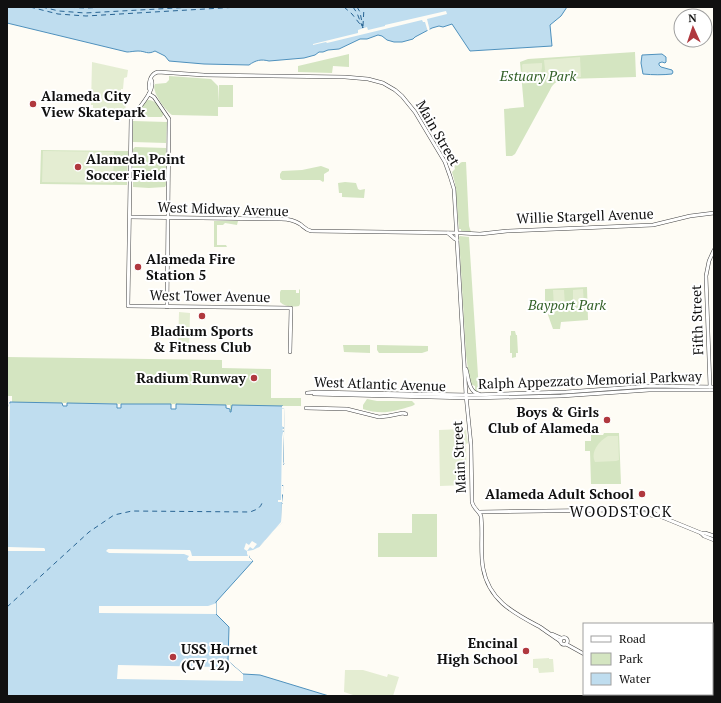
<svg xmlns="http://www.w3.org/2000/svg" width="721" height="703" font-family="'PT Serif',serif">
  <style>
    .green { fill: #d4e5c1 }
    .pitch { fill: #e4edd2 }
    .water { fill: #bfddef; stroke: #4f91bd }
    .pier { fill: #fefcf5 }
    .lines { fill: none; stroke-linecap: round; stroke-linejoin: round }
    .ferry { stroke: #286493; stroke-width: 1; stroke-dasharray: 5 4; stroke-linecap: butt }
    .minor-casing { stroke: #434343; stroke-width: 4 }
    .minor { stroke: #fff; stroke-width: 3 }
    .poi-dot { fill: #b0383e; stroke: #fff; stroke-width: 1.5 }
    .labels { text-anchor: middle; stroke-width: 4; stroke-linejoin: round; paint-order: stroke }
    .park-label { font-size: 14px; font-style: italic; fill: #336128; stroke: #fff }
    .poi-label { font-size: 14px; font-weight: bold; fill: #101010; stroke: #fff; text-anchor: start }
    .street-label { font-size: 14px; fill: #101010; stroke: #fff }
    .neighbourhood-label { font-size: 15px; letter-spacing: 1px; fill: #101010; stroke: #fff }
  </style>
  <rect width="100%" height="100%" fill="#fefcf5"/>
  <g class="green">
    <path d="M635,52L636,77L566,79C558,80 553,83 550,90L515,154L512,156H506L504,109L524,107L520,62L528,59Z"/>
    <polygon points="349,54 349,67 333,66 332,73 298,72 298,66"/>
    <path d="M169,76L211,79L218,86V103L219,85H233V107H218V116L172,115C167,112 156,97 155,91C154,89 154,85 155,84L166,83L169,80Z"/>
    <path d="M148,100C156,100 159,107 164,113L162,117H139L137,116V113L146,101Z"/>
    <polygon points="133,121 167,122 166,143 133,142"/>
    <polygon points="135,147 166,148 166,185 165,187 149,188 133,187 133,149"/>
    <polygon points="41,150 128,151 127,185 40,184"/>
    <polygon points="462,162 466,162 469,226 471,232 461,231 461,229 459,229 455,183 452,172 455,169 454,166"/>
    <polygon points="321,166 329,169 329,171 324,174 324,181 323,182 320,180 282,180 280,178 280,174 282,171 302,170"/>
    <polygon points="345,182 356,183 358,189 360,190 365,189 364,198 342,197 342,193 339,193 338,183"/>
    <polygon points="214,221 238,221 237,225 225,223 223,225 217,225 217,245 226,245 227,247 214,247"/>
    <polygon points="460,236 469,237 479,391 475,391 475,386 470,384 466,355 459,237"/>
    <polygon points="587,287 588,320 561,322 560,329 553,329 548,315 550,310 550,307 545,301 545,289"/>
    <path d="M299,289L300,290V304L299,306C292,307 285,307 280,302V292L281,290H296V293H299Z"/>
    <polygon points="511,331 515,331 516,335 517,335 518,353 516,353 516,357 512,358 512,353 510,353 510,336 511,335"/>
    <polygon points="343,345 370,345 370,353 344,352"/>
    <polygon points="377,345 428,346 428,351 422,353 379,353 377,350"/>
    <polygon points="7,357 222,360 222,368 271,369 271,398 301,398 301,406 282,406 230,413 230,405 226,405 226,414 203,405 176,404 128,406 121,404 83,403 67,407 67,403 34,403 32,405 10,402 12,402 12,396 7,396"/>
    <path d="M367,399L377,401H412L415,404L414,405L412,406C393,412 381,415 363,409V405Z"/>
    <polygon points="604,433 619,433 621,484 591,484 590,451 585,451 585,441 591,441 591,435 603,435"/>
    <polygon points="412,514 437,514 437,557 378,557 378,533 412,533"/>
  </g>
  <g class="pitch">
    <polygon points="580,57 581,77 546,79 544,60"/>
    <polygon points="92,62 128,70 127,77 124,78 123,89 121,89 121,99 125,99 126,115 101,115 101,113 95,114 93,111 93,105 91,105"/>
    <path d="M542,63C543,75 536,83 523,84L522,65L523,64Z"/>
    <polygon points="43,151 114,152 113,183 42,182"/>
    <polygon points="583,289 584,306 573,306 573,290"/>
    <polygon points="553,290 564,290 565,306 554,307"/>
    <polygon points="179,312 190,313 189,350 178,350"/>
    <polygon points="463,429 466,430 468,443 466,444 467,485 440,486 439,430"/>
    <path d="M608,436H618L619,460L616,461L595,462C590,452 599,441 608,436Z"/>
    <polygon points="549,658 549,659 553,659 554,672 539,673 538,668 533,668 533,659"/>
    <polygon points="345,670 363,670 387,677 388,674 399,677 393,696 356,696 344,692"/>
  </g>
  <g class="water">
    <path d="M7,7H567L561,16L550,25L552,46L470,51L452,24L443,27L439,26L432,28L415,37L413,39L402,42H394L387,40L382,36L378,35L367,39H360L339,49L328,50L323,52H319L315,55L304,58L269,61C261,59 256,60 249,65L204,64L169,61L165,56L155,51C147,55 146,51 138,51C134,51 130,52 127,52L7,23Z"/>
    <path d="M662,54L666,57V62L665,63L662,62L659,63V65L661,67L672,70L673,72L672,74C663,75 653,75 643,74L641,63L642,55Z"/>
    <polygon points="10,402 62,403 63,406 67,406 67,403 117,404 117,408 121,408 121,404 171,404 171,409 176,409 176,404 226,405 226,408 230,409 230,412 231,412 232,405 283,406 284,409 283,463 284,463 283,465 282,522 257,550 248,553 249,557 253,561 216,602 216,614 229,627 228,661 243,674 260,675 329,696 7,696 7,549 9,406"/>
  </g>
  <g class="pier">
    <polygon points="446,11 447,14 427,19 430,31 428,32 425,22 423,22 422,20 327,43 326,42 313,45 313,44 358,33 358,30 367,27 368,30 385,26 385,25"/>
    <polygon points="10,402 8,547 44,548 45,549 45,551 7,551 8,423 8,407"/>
    <polygon points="282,406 285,406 283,462 284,463 283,465 284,465 284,485 282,485 282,486 283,486 283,494 282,495 283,503 282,503 283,504 283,522 259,550 252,554 249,554 249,557 253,561 189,561 187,559 189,556 184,554 109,553 106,551 108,549 190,550 191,552 192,556 248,556 247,554 247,551 244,549 246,543 249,545 252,541 257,544 253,549 250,547 247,551 253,550 259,547 281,522 282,502 278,502 278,500 281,500 282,437 283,432 284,431 282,430 284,428 282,426 282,409 284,409 282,408"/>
    <polygon points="216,603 216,614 99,613 99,606 208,606 214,604"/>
    <polygon points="228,661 243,674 243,681 117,679 118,665 219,667 223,666"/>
  </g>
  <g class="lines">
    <g class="ferry">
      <polyline points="30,7 58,14 86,16 239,7"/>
      <polyline points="42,7 59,11 85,13 194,7"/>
      <polyline points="61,7 86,8 109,7"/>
      <polyline points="344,7 352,14 363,28"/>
      <polyline points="353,7 357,13 362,26"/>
      <polyline points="357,7 360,12 363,28"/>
      <polyline points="363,26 364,7"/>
      <path d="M7,607L89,532L114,515L132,511L250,512C255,510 260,509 262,503"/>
    </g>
    <g class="minor-casing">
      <g id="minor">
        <path d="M151,79C157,90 137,109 131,119L128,306L291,308L290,352"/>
        <path d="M150,90L149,88C149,81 150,74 158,72L204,75L345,77L368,79L383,83L395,90L402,96L415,112L445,162L450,176L454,189L466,395L471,445L472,502C473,508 479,511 481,516C483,533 480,551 483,568C489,601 514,613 540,627C547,632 553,636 560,641"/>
        <polyline points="149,94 154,97 169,119 167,307"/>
        <path d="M130,217L281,219C288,219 294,220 300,224C304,227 306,230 311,231L462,233L480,234L507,231L653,225L690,216L714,213"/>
        <polyline points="448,233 455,239 457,240"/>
        <path d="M466,369C469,378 468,392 479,394"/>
        <polyline points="710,387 706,276 709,261 714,250"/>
        <polyline points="307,393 317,392 359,393 470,395 566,392 649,386 714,387"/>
        <polyline points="314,394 470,398 561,396 649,390 714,390"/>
        <polyline points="306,408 347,409 379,417 388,416 403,413 406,414"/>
        <path d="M619,510C627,503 650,509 657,515L701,533L704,536L714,540"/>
        <polyline points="479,512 619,510 621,511 637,512 655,516 657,515"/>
        <polyline points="701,533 705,533 714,536"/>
        <polyline points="552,634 561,638"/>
        <circle cx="564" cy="641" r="3.5"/>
        <polyline points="566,644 584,654"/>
        <polyline points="712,667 714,667"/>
        <polyline points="620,694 620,696"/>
        <polyline points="624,694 624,696"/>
      </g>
    </g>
    <use href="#minor" class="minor"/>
  </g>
  <g class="poi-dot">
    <circle cx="33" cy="104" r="4"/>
    <circle cx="78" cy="167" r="4"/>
    <circle cx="138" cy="267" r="4"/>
    <circle cx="202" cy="316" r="4"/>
    <circle cx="254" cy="378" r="4"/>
    <circle cx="607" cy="420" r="4"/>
    <circle cx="642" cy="494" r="4"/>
    <circle cx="526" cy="651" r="4"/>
    <circle cx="173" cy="657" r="4"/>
  </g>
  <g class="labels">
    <g class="park-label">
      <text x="538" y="81">Estuary Park</text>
      <text x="567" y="310">Bayport Park</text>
    </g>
    <g class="poi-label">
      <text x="41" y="101">Alameda City<tspan x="41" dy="16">View Skatepark</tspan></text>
      <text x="86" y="164">Alameda Point<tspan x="86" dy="16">Soccer Field</tspan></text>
      <text x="146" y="264">Alameda Fire<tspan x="146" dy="16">Station 5</tspan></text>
      <text x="202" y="336" text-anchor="middle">Bladium Sports<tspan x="202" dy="16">&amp; Fitness Club</tspan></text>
      <text x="246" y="383" text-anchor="end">Radium Runway</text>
      <text x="599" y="417" text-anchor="end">Boys &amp; Girls<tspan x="599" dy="16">Club of Alameda</tspan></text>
      <text x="634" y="499" text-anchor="end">Alameda Adult School</text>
      <text x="518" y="648" text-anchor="end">Encinal<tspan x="518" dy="16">High School</tspan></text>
      <text x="181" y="654">USS Hornet<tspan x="181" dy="16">(CV 12)</tspan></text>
    </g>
    <g class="street-label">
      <text transform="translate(438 133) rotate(60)" y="5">Main Street</text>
      <text transform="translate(223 209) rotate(2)" y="5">West Midway Avenue</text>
      <text transform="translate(585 216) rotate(-2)" y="5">Willie Stargell Avenue</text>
      <text transform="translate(210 296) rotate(1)" y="5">West Tower Avenue</text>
      <text transform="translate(697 320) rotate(-92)" y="5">Fifth Street</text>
      <text transform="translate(590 380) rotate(-2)" y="5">Ralph Appezzato Memorial Parkway</text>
      <text transform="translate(380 384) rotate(2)" y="5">West Atlantic Avenue</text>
      <text transform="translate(459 457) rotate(-93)" y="5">Main Street</text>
    </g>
    <g class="neighbourhood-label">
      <text x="621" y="517">WOODSTOCK</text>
    </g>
  </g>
  <rect width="721" height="703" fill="none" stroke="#101010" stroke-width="16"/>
  <rect x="583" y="623" width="130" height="72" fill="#ffffff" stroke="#9f9f9f"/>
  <rect x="591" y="636" width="20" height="6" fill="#ffffff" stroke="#9f9f9f"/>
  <text x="619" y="643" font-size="12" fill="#101010">Road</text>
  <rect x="591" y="653" width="20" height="12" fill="#d4e5c1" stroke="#9f9f9f"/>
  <text x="619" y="663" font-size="12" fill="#101010">Park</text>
  <rect x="591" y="673" width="20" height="12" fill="#bfddef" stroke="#9f9f9f"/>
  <text x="619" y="683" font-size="12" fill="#101010">Water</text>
  <g transform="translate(693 28) rotate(357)"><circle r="19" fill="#ffffff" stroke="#9f9f9f"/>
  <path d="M0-3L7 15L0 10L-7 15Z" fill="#b0383e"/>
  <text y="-6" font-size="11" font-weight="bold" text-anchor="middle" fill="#101010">N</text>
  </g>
</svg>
